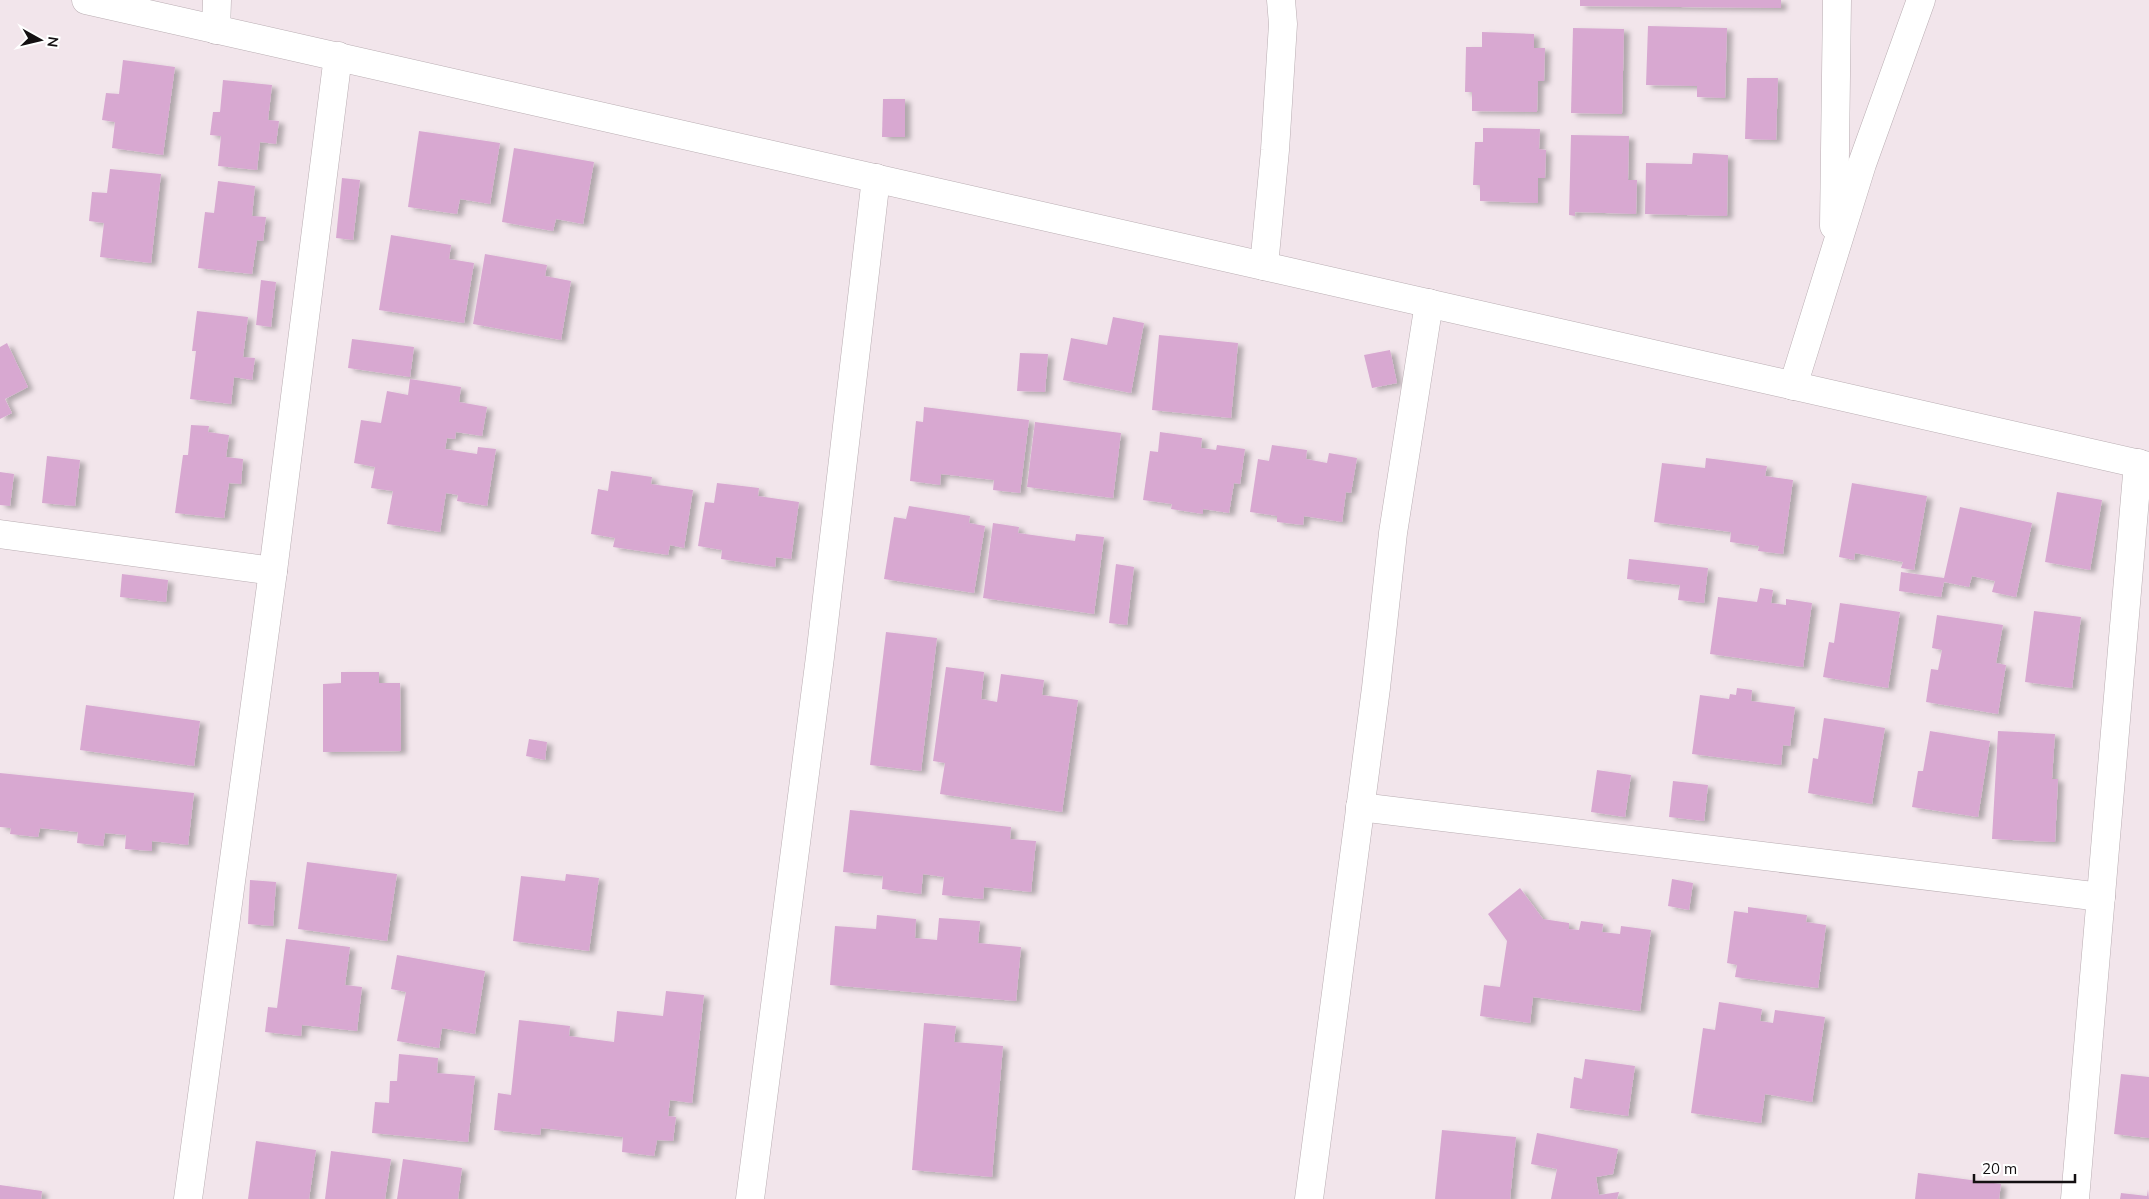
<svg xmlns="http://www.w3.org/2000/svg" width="2149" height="1199" font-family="Mulish,sans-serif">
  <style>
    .building { fill: #d8a8d1; filter: url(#shadow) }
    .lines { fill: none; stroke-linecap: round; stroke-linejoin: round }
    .minor-casing { stroke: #b9adb2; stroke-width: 29 }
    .minor { stroke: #fff; stroke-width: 28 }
  </style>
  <defs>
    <filter id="shadow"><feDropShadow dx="5.5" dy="3" stdDeviation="2.5" flood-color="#0004"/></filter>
  </defs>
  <rect width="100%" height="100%" fill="#f2e5eb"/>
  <g class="building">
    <polygon points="1580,0 1781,0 1781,8 1580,6"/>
    <polygon points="1648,26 1727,28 1725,98 1697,97 1697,86 1646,85"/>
    <polygon points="1573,28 1624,29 1622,114 1571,113"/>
    <polygon points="1482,32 1534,34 1534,48 1545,48 1544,81 1538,81 1537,112 1472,111 1472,92 1465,92 1466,47 1482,47"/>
    <polygon points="123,60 175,67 163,155 112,148 115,122 102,120 106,93 119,94"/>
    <polygon points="1747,78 1778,78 1776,140 1745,139"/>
    <polygon points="223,80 272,85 268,120 279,121 276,144 260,142 257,170 218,166 221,136 210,135 213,112 220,112"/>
    <polygon points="883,99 905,99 905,137 882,137"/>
    <polygon points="1483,128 1540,129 1539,149 1546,150 1545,178 1538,178 1538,203 1480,201 1480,185 1473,185 1475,142 1483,142"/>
    <polygon points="419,131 500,143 490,204 460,199 457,214 408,207"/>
    <polygon points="1571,135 1629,136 1628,180 1637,180 1636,214 1575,212 1575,216 1569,215"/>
    <polygon points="514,148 594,162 583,224 556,219 553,231 502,222"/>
    <polygon points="1693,153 1728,155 1727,216 1645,214 1646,163 1692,164"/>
    <polygon points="110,169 161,174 151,263 100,257 104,223 89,221 92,192 107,193"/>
    <polygon points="342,178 360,180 353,240 336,238"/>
    <polygon points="218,181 255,186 252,216 266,217 263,241 257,240 252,274 198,268 205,212 214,213"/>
    <polygon points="391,235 451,245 449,259 474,263 464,323 379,310"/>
    <polygon points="485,254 547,265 545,276 571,281 561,340 473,324"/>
    <polygon points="261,280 276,282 271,327 256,325"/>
    <polygon points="197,311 248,317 243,357 255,358 252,380 234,377 231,404 190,399 196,351 192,351"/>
    <polygon points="1113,317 1144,323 1131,393 1063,380 1071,338 1107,345"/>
    <polygon points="1159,335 1238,343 1231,418 1152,410"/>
    <polygon points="352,339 414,347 410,377 348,368"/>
    <polygon points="7,343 28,387 5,399 12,413 0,419 0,347"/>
    <polygon points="1390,350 1397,383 1372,388 1364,355"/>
    <polygon points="1020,353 1048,354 1045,392 1017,391"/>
    <polygon points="410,379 461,387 459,402 487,407 482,436 456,432 455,439 447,438 445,449 477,454 478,447 496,449 487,506 457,501 458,495 446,493 440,532 387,524 393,491 371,488 375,467 354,463 361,420 381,423 387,391 408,395"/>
    <polygon points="924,407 1029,420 1020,493 993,490 994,480 941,474 940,485 910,481 916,421 923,422"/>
    <polygon points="1035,422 1121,433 1113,498 1027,487"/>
    <polygon points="191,425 209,426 208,432 229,435 226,457 243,459 241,484 229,483 224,518 175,513 183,455 188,455"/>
    <polygon points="1160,432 1202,438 1201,448 1216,450 1217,445 1245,449 1240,484 1234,483 1229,513 1203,509 1203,514 1171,509 1172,504 1143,500 1150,451 1158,452"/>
    <polygon points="1272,445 1307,450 1306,459 1327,463 1329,453 1357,458 1351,493 1346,492 1342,522 1304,516 1303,525 1277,522 1277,516 1250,512 1258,459 1269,461"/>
    <polygon points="47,456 80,460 75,506 42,503"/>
    <polygon points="1706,458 1767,466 1765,476 1793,480 1783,554 1758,551 1759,546 1730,542 1731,532 1654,522 1662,463 1705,468"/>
    <polygon points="611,471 652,477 651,484 693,490 684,548 670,545 668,555 613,547 615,538 591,534 598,489 608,491"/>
    <polygon points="0,472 14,474 10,506 0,505"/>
    <polygon points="717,483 759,488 758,496 799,502 791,559 776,557 775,567 721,559 722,550 698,546 705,502 714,503"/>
    <polygon points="1852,483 1927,496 1914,570 1901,568 1903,562 1855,553 1854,560 1839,557"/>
    <polygon points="2057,492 2102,500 2090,570 2045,562"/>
    <polygon points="909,506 970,516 969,523 985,526 974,593 884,579 894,517 906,519"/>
    <polygon points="1960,507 2032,523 2016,597 1992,592 1995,581 1972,576 1969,587 1944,582 1941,597 1899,591 1901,572 1944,578"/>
    <polygon points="993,523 1019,527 1018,533 1075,541 1076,534 1104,537 1094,614 983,598"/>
    <polygon points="1629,559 1708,568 1704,603 1678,600 1680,585 1627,579"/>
    <polygon points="1116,564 1134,567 1127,625 1109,623"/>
    <polygon points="122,574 168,580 166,602 120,597"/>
    <polygon points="1760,588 1773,590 1771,603 1786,605 1786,599 1812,603 1803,667 1710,654 1718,597 1757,602"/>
    <polygon points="1840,603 1900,612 1888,688 1823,677 1829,642 1834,643"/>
    <polygon points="2034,611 2081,617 2072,688 2025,682"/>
    <polygon points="1937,615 2003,625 1996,663 2006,665 1998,714 1926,702 1931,669 1938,670 1942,650 1932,648"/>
    <polygon points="886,632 937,638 921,771 870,765"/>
    <polygon points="946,667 984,672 981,699 997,702 1001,674 1044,680 1042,695 1078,700 1062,812 940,794 945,763 933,761"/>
    <polygon points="341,672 379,672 379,683 400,683 401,751 323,752 323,684 341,683"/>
    <polygon points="1737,688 1752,690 1751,701 1795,707 1790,746 1783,745 1781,765 1692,754 1700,695 1729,699 1730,694 1736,695"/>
    <polygon points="86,705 200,721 194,766 80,750"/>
    <polygon points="1824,718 1885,728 1872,804 1808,793 1813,758 1818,759"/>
    <polygon points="1930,731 1990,741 1978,817 1912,807 1918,771 1923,771"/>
    <polygon points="1998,731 2055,734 2052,779 2058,779 2055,842 1992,839"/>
    <polygon points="529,739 547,742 545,760 526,756"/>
    <polygon points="1597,770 1631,775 1625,817 1591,812"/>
    <polygon points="0,773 194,793 188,845 152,841 152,851 125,849 126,835 105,833 103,846 77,843 78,832 40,828 38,837 10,834 11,828 0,827"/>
    <polygon points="1673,781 1708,785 1704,821 1669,817"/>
    <polygon points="850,810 1011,827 1010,839 1036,841 1031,892 984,887 983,899 942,895 944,877 923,874 921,894 882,889 883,876 843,872"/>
    <polygon points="307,862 397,874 387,941 298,929"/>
    <polygon points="566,874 599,878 589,951 513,941 521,876 565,881"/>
    <polygon points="1672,879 1693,883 1689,910 1668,906"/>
    <polygon points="250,880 276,882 273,926 248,924"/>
    <polygon points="1520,888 1543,919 1569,923 1569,929 1579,930 1581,921 1603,924 1602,932 1620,934 1621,926 1651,930 1640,1011 1533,997 1530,1023 1480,1016 1484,985 1500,987 1507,941 1488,914"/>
    <polygon points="1748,907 1807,915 1806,922 1826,925 1818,988 1735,977 1737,965 1727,963 1734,911 1748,913"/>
    <polygon points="877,915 916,919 915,938 937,940 939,918 980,921 978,943 1021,947 1016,1001 830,985 835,926 876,929"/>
    <polygon points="286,939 350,947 345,985 362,987 357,1031 302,1025 301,1036 265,1032 268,1007 277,1008"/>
    <polygon points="397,955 485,971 475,1034 442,1028 439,1048 397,1041 406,992 391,989"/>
    <polygon points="666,991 704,995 692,1103 670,1100 668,1116 676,1117 673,1141 657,1140 654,1156 622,1152 623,1137 541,1128 540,1135 494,1130 498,1093 511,1095 519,1020 570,1026 569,1036 614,1042 617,1011 663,1016"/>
    <polygon points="1719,1002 1762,1009 1760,1021 1773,1023 1775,1010 1825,1017 1812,1102 1765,1094 1761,1123 1691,1113 1703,1028 1715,1030"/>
    <polygon points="924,1023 956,1026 954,1042 1003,1046 992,1177 912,1170"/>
    <polygon points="399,1054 438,1058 437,1073 475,1076 468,1142 372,1133 375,1102 389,1103 390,1081 397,1081"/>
    <polygon points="1585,1059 1635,1066 1628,1116 1570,1108 1574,1077 1582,1079"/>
    <polygon points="2121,1074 2149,1077 2149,1138 2114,1134"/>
    <polygon points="1442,1130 1516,1137 1510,1199 1435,1199"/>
    <polygon points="1537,1133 1618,1149 1613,1174 1596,1177 1599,1195 1619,1192 1617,1199 1551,1199 1557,1169 1531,1164"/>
    <polygon points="256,1141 316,1150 309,1199 248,1199"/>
    <polygon points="331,1151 391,1159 385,1199 325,1199"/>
    <polygon points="403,1159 462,1168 458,1199 397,1199"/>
    <polygon points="1918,1173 2001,1184 1999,1199 1915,1199"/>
    <polygon points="0,1185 42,1191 41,1199 0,1199"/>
    <polygon points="2148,1189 2149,1199 2120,1199 2121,1193 2147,1196"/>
  </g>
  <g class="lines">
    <g class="minor-casing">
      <g id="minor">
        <polyline points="86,0 2149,466"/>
        <polyline points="216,30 217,0"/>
        <polyline points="1834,226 1837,0"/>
        <polyline points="1264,266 1275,150 1283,24 1281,0"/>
        <polyline points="1793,386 1862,164 1921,0"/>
        <polyline points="0,534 273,571"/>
        <polyline points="1360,807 2101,897"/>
        <polyline points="188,1199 273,571 338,56"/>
        <polyline points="750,1199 820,657 876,178"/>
        <polyline points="1309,1199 1376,688 1393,533 1429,303"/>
        <polyline points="2075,1199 2138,463"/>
      </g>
    </g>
    <use href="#minor" class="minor"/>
  </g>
  <g transform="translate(40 40) rotate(98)" stroke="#ffffff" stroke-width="4" paint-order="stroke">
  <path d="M0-4L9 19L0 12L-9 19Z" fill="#141012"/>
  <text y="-8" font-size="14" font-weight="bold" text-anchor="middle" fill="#141012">N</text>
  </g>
  <path d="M1974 1174v8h101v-8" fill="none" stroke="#141012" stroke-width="2.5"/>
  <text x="1982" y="1174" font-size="15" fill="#141012" stroke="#ffffff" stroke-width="4" paint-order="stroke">20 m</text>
</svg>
